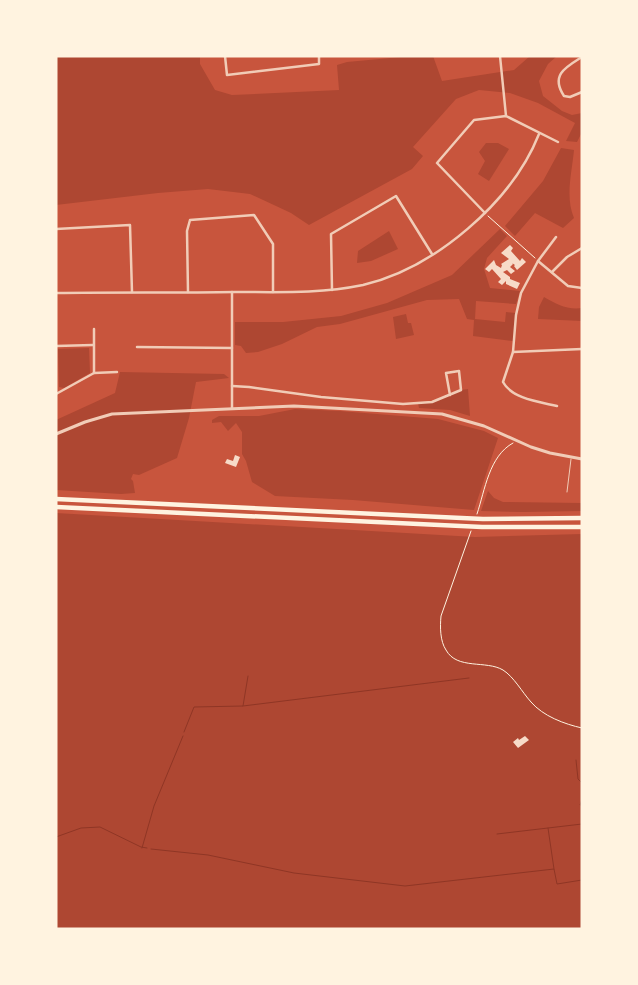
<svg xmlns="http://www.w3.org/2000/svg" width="638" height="985" font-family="'PT Sans',sans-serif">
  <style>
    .green { fill: #ae4732 }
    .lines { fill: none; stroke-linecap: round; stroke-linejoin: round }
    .stream { stroke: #8f3625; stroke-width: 1 }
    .building { fill: #f7dbc8 }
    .path { stroke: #fff3e0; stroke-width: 1 }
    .service { stroke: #f1ccb7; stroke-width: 1 }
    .minor { stroke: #f1ccb7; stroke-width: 2.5 }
    .tertiary { stroke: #f1ccb7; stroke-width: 3 }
    .motorway { stroke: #fff3e0; stroke-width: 4.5 }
  </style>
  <rect width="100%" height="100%" fill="#c8553d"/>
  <g class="green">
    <polygon points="56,56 200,56 200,64 215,90 232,95 339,90 337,65 347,62 412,56 433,56 442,81 514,70 530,56 557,56 548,64 539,81 543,96 562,111 572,115 582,113 582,132 577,142 566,141 575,123 538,103 510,93 479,90 456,99 413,147 423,156 412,169 309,225 291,213 250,194 208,189 158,193 56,205"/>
    <polygon points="486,143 498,143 509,149 489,181 478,174 485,161 479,152"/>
    <path d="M561,148L574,150C572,172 565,197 574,218L563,228L535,213L515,236L505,226L543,181Z"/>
    <polygon points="500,229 507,236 487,258 484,269 490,288 520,291 516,304 476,301 475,319 505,322 506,312 516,313 513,341 473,336 474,320 467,319 459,299 427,300 340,324 317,327 282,344 258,352 246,353 241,346 235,345 235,322 283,322 341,316 387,303 452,275"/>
    <polygon points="389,231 398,249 371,261 357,263 358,251"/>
    <path d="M544,297C556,304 567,310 582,308V321L538,319L539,307Z"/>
    <polygon points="406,314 408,323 411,323 414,335 396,339 393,317"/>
    <polygon points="89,348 90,373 64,388 59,387 58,349"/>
    <polygon points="120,372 224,374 229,378 196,382 189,418 177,458 139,475 133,474 131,479 133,481 135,493 121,494 56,490 56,420 115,393"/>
    <polygon points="468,389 470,416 450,410 419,408 418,403 432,402 461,390"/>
    <polygon points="295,409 340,411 438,419 484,431 498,438 474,510 353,500 275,496 252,482 246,461 242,454 242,432 236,423 228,431 221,422 212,423 212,420 219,416 259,416"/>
    <polygon points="488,491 494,498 503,502 582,503 582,511 523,512 481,511"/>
    <polygon points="56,513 475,537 582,534 582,929 56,929"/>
  </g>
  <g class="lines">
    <g class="stream">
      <polyline points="243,706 469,678"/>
      <polyline points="184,732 194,707 243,706 248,676"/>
      <polyline points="576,760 578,779 582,783"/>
      <polyline points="582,799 580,805 582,805"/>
      <polyline points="548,828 554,869"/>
      <polyline points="497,834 582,824"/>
      <polyline points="56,837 81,828 100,827 141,847 147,848"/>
      <polyline points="142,848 154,806 183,736"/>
      <polyline points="151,849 208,855 294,873 405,886 554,869 557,884 582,880"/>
    </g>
  </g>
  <g class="building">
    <polygon points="510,245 513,248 511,251 520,261 522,258 526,262 517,270 514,266 515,265 512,263 513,264 510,267 515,271 511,274 507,270 503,272 510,277 510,279 520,283 517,289 506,284 506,281 502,285 498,282 501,279 492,269 489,272 485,269 494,260 496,265 501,268 502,265 501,264 509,259 501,253"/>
    <polygon points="235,455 240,457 236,467 225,463 227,459 233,461"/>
    <polygon points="525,736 529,740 518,748 513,742 518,738 519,740"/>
  </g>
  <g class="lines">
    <g class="path">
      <polyline points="488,216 535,258"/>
      <path d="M477,514C485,490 489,456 513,443"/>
      <path d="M471,531L441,616C440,627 440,641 446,650C457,670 486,660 503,670C514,677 522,692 531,702C543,716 564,724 582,728"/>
    </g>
    <polyline class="service" points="567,492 571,459"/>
    <g class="minor">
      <polyline points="225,56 227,75 319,64 319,56"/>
      <polyline points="500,56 506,116"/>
      <path d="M582,57C566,67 550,75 564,96L570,97L582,92"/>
      <polyline points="485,213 437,163 474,120 506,116 558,142"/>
      <polyline points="56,229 130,225 132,292"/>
      <path d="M556,237L538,261L521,293L516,315L513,352L503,382C512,399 540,402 557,406"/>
      <polyline points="538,261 568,286 582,288"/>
      <polyline points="552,272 567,257 582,248"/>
      <polyline points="332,290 331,234 396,196 432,254"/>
      <polyline points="188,292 187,231 190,220 254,215 273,244 273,292"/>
      <polyline points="232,292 232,408"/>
      <path d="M56,293C116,292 175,293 235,292C279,292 319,294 363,285C435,268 512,202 539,134"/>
      <polyline points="56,346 93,345"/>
      <polyline points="137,347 232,348"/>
      <polyline points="513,352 582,349"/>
      <polyline points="94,373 117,372"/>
      <polyline points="232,386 249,387 321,397 403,404 432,402 461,390 459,371 446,373 450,395"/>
      <polyline points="56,394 94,373 94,329"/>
    </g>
    <polyline class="tertiary" points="56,434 85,422 112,414 294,406 442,414 484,426 531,447 550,453 582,459"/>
    <g class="motorway">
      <polyline points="56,499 483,519 582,518"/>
      <polyline points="56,507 482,527 582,527"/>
    </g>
  </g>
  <rect width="638" height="985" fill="none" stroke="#fff3e0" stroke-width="115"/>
</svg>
